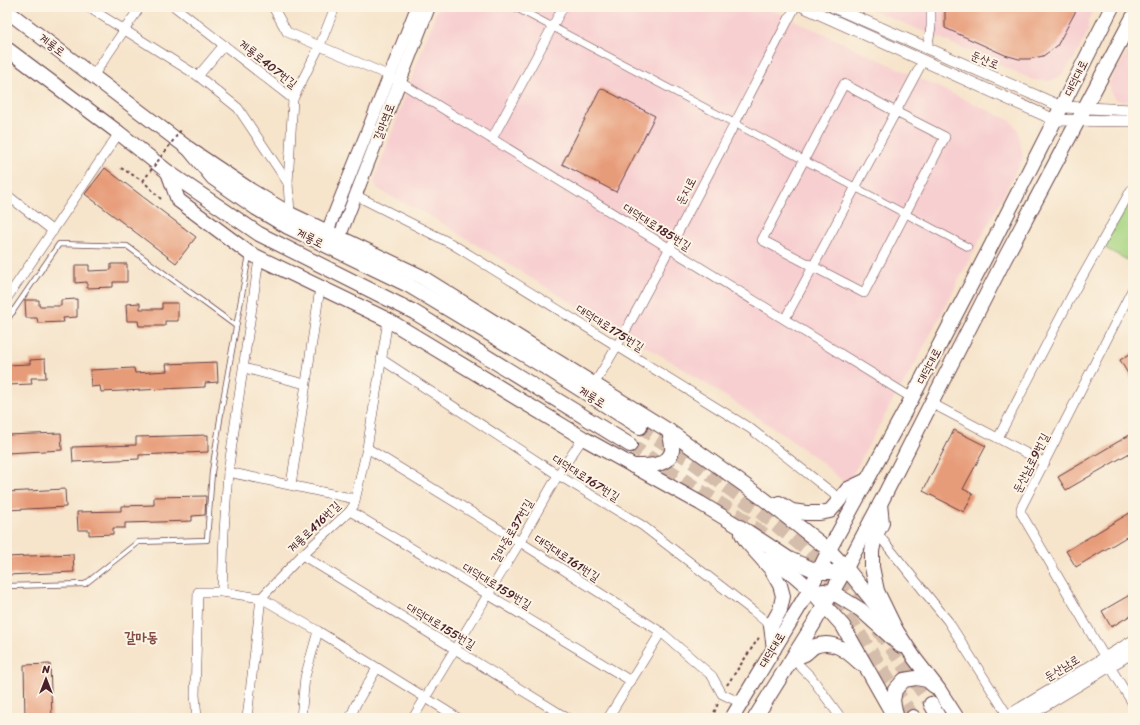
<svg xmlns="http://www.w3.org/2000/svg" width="1140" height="725" font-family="Sriracha,'Poor Story',sans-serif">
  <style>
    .built { fill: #f7cfd0 }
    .green { fill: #a8d582; stroke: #797a56 }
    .building { fill: #e79c79 }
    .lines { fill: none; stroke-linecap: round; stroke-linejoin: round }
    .primary-tunnel { stroke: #d4bdab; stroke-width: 14; stroke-dasharray: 14 7; stroke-linecap: butt }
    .service-casing { stroke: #643d43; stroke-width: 6 }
    .pedestrian-casing { stroke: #643d43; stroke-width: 8 }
    .minor-casing { stroke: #643d43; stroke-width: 10 }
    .tertiary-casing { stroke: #643d43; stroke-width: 12 }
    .secondary-casing { stroke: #643d43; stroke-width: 14 }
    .primary-casing { stroke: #643d43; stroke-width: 16 }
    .path { stroke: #643d43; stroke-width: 2; stroke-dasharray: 3 3; stroke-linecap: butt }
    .service { stroke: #fff; stroke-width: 4.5 }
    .pedestrian { stroke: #fff; stroke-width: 7 }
    .minor { stroke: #fff; stroke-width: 9 }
    .tertiary { stroke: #fff; stroke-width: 11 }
    .secondary { stroke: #fff; stroke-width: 12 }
    .primary { stroke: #fff; stroke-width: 14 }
    .path-bridge { stroke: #643d43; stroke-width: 2; stroke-dasharray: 3 3; stroke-linecap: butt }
    .labels { text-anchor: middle; stroke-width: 4; stroke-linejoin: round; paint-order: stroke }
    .street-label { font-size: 12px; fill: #4a1f2b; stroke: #fcf5e5 }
    .quarter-label { font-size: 14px; font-weight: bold; fill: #814b46; stroke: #fcf5e5 }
  </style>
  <rect width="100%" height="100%" fill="#fcf5e5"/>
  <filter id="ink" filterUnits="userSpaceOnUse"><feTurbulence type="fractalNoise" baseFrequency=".025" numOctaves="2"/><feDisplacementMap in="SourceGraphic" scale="8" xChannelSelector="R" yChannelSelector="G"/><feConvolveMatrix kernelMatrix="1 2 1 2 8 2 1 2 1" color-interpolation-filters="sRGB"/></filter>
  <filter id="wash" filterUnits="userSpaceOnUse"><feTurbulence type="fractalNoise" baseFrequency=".012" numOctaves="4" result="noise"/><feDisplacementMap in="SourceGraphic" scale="16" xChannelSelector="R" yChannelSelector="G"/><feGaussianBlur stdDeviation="0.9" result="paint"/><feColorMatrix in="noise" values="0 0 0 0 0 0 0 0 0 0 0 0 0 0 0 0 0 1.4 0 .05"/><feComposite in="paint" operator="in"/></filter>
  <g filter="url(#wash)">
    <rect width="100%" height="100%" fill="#f6e4cb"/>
    <g class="built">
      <polygon points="438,7 766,7 1011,121 1018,130 1023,158 911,371 892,402 847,485 821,462 777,430 676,364 640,343 611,327 425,213 388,195 377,188 374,182 375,178"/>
      <polygon points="865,7 1094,7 1088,20 1088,31 1075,57 1063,73 1058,78 1050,81 1033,80 949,42"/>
      <polygon points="1133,43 1133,102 1120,101 1116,100 1111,93 1109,83"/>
    </g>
    <polygon class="green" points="1133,193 1133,263 1103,247"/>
    <g id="blocks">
      <g class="building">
        <polygon points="945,7 1078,7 1057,46 1043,56 1029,59 1019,59 1005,55 945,28"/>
        <polygon points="601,88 655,116 616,192 562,164"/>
        <polygon points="105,168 196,237 176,263 85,194"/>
        <polygon points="111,264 127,264 127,282 113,282 113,287 87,288 87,282 75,283 75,265 89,265 89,271 111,270"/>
        <polygon points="77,299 77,317 63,318 64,322 38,323 37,318 26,318 25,300 39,300 39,306 61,306 61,300"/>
        <polygon points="140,303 140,309 162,309 162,303 178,303 178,321 165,321 165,326 139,326 138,321 127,321 126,304"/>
        <polygon points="1133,352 1133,382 1120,360"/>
        <polygon points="45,359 46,378 31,378 32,384 7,385 7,365 30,364 30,360"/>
        <polygon points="217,362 218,382 205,383 205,387 101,392 100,386 91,387 90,370 134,368 135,373 167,371 166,364"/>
        <polygon points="954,430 986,446 963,489 973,494 964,512 923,491"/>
        <polygon points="61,433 62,450 7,453 7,435"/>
        <polygon points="1133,433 1133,451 1066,490 1058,477"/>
        <polygon points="208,435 208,452 139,455 139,459 73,462 72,447 136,445 136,437"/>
        <polygon points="65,489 66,507 7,510 7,492"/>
        <polygon points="206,496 205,515 192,516 192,521 125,523 125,528 113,528 113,534 89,535 89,530 78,530 77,512 121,511 121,506 154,505 154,497"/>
        <polygon points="1133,511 1133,533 1076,567 1066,551"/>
        <polygon points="73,554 74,572 7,575 7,557"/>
        <polygon points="1133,593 1133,614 1111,627 1102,611"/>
        <polygon points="50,664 52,718 25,718 24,665"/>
      </g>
    </g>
  </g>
  <g filter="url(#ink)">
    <use href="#blocks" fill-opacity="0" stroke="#643d43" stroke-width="1"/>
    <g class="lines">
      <g class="primary-tunnel">
        <polyline points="640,427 687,458 753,506 826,566 850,590 931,704"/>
        <polyline points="630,445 739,516 769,539"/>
        <polyline points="807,569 818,577 839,602 913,717"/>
      </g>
      <g class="service-casing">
        <g id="service">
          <polyline points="7,307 13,312"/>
          <polyline points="7,320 59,244 127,246 236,326"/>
          <polyline points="7,586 85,584 138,542 207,540 212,472 222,406 249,255"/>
        </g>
      </g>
      <g class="pedestrian-casing">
        <polyline id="pedestrian" points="515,7 968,247"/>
      </g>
      <g class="minor-casing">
        <g id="minor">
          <polyline points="88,7 198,76 238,108 288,183"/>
          <polyline points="175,7 293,99"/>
          <polyline points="273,7 287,32 390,76 912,398"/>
          <polyline points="927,49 931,27 931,7"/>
          <polyline points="93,76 140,7"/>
          <polyline points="198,76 224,45"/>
          <polygon points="844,84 896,112 945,137 864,293 762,240"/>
          <polyline points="492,139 563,7"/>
          <polyline points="7,195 53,231"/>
          <polyline points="355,195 452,244 751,429 840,499"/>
          <polyline points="290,214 288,183 293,99 320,45 335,7"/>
          <polyline points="1133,288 1021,508 1021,513 1114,673 1133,704"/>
          <polyline points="7,298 119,133"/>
          <polyline points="785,319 923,61"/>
          <polyline points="381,359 558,475 643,526 753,611 771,626"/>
          <polyline points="244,368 305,384"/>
          <path d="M594,384C625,336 650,285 676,236C716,160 756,83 795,7"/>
          <polyline points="931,403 1045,463"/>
          <polyline points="998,438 1072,295 1131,190 1133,190"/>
          <polyline points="367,448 520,542 661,632 712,676 722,694 741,703"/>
          <polyline points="228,472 355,499"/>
          <polyline points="291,485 320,288"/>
          <polyline points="350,511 631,681"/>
          <polyline points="877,533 948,621 1008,716"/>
          <polyline points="302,555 567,718"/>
          <polyline points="222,592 224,532 228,472 259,259"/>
          <polyline points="792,658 811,677 841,718"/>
          <polyline points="197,718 195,695 198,592 222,592 261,598 318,631 458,718"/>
          <polyline points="247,718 261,598 302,555 350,511 354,505 367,448 388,320"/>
          <polyline points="301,718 305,677 318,631"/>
          <polyline points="350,718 356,704 377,668"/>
          <polyline points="413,718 520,542 558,475 583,438"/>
          <polyline points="608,718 661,632"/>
        </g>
      </g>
      <g class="tertiary-casing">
        <g id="tertiary">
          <polyline points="804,7 1055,120 1133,121"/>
          <polyline points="833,7 1062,107 1133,110"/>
          <polyline points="1004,718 1133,641"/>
          <polyline points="1024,718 1133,652"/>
        </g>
      </g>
      <g class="secondary-casing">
        <g id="secondary">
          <polyline points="327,232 417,7"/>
          <polyline points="339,238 429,7"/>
        </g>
      </g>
      <g class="primary-casing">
        <g id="primary">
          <polyline points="7,11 189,149 213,178 256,208 288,227 408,285 553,372 640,427"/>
          <polyline points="7,49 119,133 168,172 259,234 414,312 630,445"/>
          <polyline points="189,149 250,190 290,214 420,276 669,431 764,499 829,550 846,568 896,630"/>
          <polyline points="168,172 178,200 249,253 388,320 583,438 700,503 748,532 789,559 819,572 835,572 846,568"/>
          <path d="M633,466C646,466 668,467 672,451C673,445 670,437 669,431"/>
          <polyline points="779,503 792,511 806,513 820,513 830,511 837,503 848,489 867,480"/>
          <polyline points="880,504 882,523 875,537 872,551 872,567 877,591 896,630 915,659 939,690 957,718"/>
          <polyline points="742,534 747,542 771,569 780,585 783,596 780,610 771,626 774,649"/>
          <polyline points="770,557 793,574 810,589 843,626 895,718"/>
          <polyline points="823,591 832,592 861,610 901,646"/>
          <path d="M793,658C796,657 801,656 805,654C808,652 811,648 815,646C833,639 847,651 860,663"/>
          <polyline points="931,704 939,718"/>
          <polyline points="896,715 893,701 895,690 904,680 916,678 927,680 934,686"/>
          <polyline points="913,717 914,718"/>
          <polyline points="732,718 810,589 829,550 912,398 989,250 1112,7"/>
          <polyline points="755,718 813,625 846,568 880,504 1004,260 1133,17"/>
        </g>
      </g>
      <g class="path">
        <polyline points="121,168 143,181 161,199"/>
        <polyline points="727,685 760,636"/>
        <polyline points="712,718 719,701"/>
      </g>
      <use href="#service" class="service"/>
      <use href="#pedestrian" class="pedestrian"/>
      <use href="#minor" class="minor"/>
      <use href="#tertiary" class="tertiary"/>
      <use href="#secondary" class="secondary"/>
      <use href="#primary" class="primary"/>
      <polyline class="path-bridge" points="143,181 181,130"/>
    </g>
  </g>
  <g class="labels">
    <g class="street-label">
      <text transform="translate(52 45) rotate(37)" y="4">계룡로</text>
      <text transform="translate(985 60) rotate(23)" y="4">둔산로</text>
      <text transform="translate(268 64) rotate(38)" y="4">계룡로407번길</text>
      <text transform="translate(1076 78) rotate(-64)" y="4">대덕대로</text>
      <text transform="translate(384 122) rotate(-69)" y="4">갈마역로</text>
      <text transform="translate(686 191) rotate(-62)" y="4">둔지로</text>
      <text transform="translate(657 227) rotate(32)" y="4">대덕대로185번길</text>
      <text transform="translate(310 238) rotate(26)" y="4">계룡로</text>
      <text transform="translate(610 328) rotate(32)" y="4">대덕대로175번길</text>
      <text transform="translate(929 366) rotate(-62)" y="4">대덕대로</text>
      <text transform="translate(592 397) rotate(32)" y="4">계룡로</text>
      <text transform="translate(1031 463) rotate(-63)" y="4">둔산남로9번길</text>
      <text transform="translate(586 478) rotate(32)" y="4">대덕대로167번길</text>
      <text transform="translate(314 527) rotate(-44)" y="4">계룡로416번길</text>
      <text transform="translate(512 531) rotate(-60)" y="4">갈마중로37번길</text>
      <text transform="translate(567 558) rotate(33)" y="4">대덕대로161번길</text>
      <text transform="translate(497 586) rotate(31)" y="4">대덕대로159번길</text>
      <text transform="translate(441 626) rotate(31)" y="4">대덕대로155번길</text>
      <text transform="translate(772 650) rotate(-59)" y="4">대덕대로</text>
      <text transform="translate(1062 668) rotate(-31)" y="4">둔산남로</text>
    </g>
    <g class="quarter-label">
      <text x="141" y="642">갈마동</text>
    </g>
  </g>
  <rect width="1140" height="725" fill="none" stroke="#fcf5e5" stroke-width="24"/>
  <g transform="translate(46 679)" stroke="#fcf5e5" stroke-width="3" paint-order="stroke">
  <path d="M0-3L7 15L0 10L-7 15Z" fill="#4a1f2b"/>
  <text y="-6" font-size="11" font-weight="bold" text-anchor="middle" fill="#4a1f2b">N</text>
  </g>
</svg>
